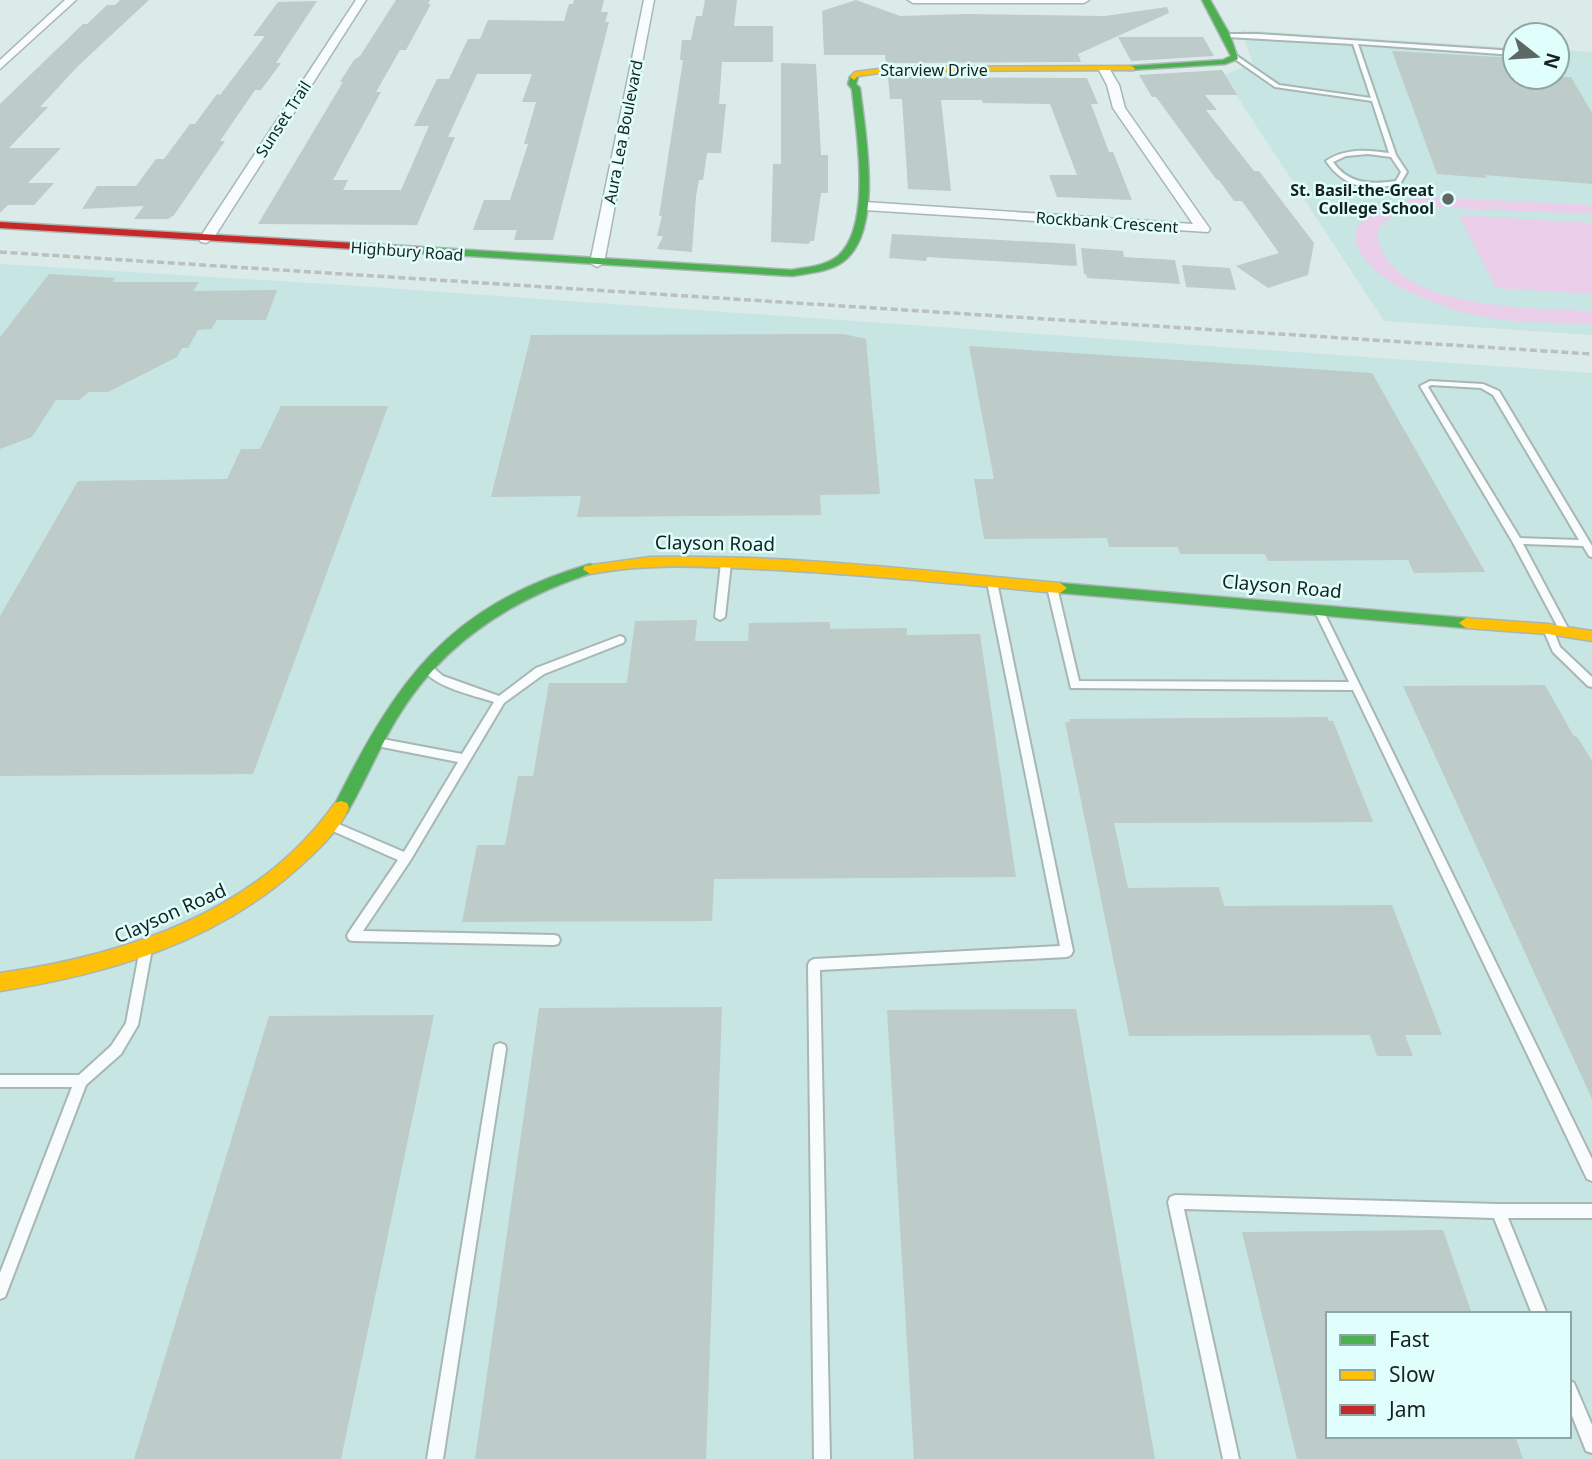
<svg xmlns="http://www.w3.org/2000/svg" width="1592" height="1459" font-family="'Noto Sans',sans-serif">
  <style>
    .built { fill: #c7e5e2; fill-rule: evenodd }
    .green { fill: #eaceea }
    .building { fill: #bdcbc9 }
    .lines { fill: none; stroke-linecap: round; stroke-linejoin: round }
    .lane-casing { stroke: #a8b6b4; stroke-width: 4 }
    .street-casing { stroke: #a8b6b4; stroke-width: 3 }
    .fast-casing { stroke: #a8b6b4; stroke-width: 3 }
    .slow-casing { stroke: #a8b6b4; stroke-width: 3 }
    .jam-casing { stroke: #a8b6b4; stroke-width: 3 }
    .lane { fill: #f9fcfc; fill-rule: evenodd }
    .street { fill: #f9fcfc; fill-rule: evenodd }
    .fast { fill: #4caf50; fill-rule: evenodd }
    .slow { fill: #ffc107; fill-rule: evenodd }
    .jam { fill: #c62828; fill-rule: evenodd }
    .rail { stroke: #bbc0bf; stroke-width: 3.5; stroke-dasharray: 7 3.5; stroke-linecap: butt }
    .poi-dot { fill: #5b6866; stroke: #e0fffc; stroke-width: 2.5 }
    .labels { text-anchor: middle; stroke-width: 5; stroke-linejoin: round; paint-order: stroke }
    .far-street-label { font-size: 16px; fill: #162120; stroke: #e0fffc }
    .far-poi-label { font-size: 16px; font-weight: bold; fill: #162120; stroke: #e0fffc; text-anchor: end }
    .street-label { font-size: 19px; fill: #162120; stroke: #e0fffc }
  </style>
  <rect width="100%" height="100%" fill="#daebe9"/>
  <g class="built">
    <polygon points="1241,30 1515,48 1515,77 1557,77 1557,50 1592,52 1592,335 1384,321 1223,75 1253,64"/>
    <path d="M0,264L343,285L1592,373V1459H0ZM1328,1314H1569V1436H1328Z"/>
  </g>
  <g class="green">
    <path d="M1433,197L1592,205V214L1423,207L1393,216L1383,223L1377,233C1386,311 1534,308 1592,311V324C1547,322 1496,324 1453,309C1425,299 1394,288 1372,267C1323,219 1395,198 1433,197Z"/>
    <polygon points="1459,215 1592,223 1592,294 1496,288"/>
  </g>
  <g class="building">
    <polygon points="120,0 149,0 78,66 40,107 48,107 9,148 61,148 28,183 54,183 34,205 8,205 0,213 0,104 83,24 87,24 107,5 115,5"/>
    <polygon points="396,0 430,0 428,4 431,4 406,50 400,50 376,92 381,92 333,180 348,180 343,190 401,190 429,126 414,126 437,79 449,79 468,39 480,39 488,20 564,21 569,4 573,4 574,0 604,0 601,12 608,12 605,22 609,22 553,240 514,240 517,230 473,230 484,200 510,200 528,144 524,144 536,102 522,102 532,74 477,74 448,137 455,137 417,225 258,224 343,82 340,82 354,60 360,56"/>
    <polygon points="705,0 737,0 734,26 773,26 773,62 722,62 719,104 726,104 721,153 707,153 703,180 699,180 696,196 692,252 657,249 663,236 657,236 662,216 659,216 683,60 680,60 682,40 691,40 696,16 702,16"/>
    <polygon points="856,0 900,16 967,14 1105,16 1167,7 1169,13 1078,54 1081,62 886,63 885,55 824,55 822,11"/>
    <polygon points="317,1 276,63 281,63 261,90 255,90 220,141 225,141 174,215 168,219 134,219 144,206 82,209 97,186 136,186 156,159 164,159 190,124 195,124 217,94 220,95 265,36 253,36 278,2"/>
    <polygon points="1118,37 1203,37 1214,56 1131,61"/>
    <polygon points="1392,51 1515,58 1515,77 1571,77 1592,113 1592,184 1485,175 1487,178 1437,174"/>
    <polygon points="781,63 816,64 821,155 828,155 828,193 821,193 814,241 810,241 809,244 771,242 773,164 781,164"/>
    <polygon points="1222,70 1237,95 1205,95 1217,110 1206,110 1254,171 1259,171 1314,243 1308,275 1268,288 1236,266 1279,253 1242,201 1234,201 1219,180 1216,179 1156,97 1152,97 1139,75"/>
    <polygon points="888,77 1087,78 1098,104 1091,104 1109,152 1113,152 1132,200 1057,197 1049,175 1077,175 1050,104 983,103 982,100 941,100 951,191 908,189 902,99 890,99"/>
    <polygon points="892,234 1075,244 1077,266 927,257 926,261 889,258"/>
    <polygon points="1081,248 1123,251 1124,257 1175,260 1180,284 1087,278 1087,275 1084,274"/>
    <polygon points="1182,265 1230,268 1236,290 1186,287"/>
    <polygon points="49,274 115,278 112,282 199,282 193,291 277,290 266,320 217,320 211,329 198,330 188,348 182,348 177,357 108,392 89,392 79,400 56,400 32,437 0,449 0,337"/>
    <polygon points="843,334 866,339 880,494 820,495 821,515 577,517 581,496 491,497 531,335"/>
    <polygon points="969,346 1372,373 1485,572 1414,573 1408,560 1268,561 1265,554 1180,554 1178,547 1109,547 1107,538 984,539 974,479 994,479"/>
    <polygon points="281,406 388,406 253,774 0,776 0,616 78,481 227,479 241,449 260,449"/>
    <polygon points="697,620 695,641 748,641 749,623 830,622 830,629 907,628 907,635 980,634 1016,877 714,879 712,921 462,922 477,845 505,845 518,776 533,776 549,683 627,683 635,621"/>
    <polygon points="1545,685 1573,735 1578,738 1592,761 1592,1099 1403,686"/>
    <polygon points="1327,717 1329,721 1333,721 1373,822 1114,823 1128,888 1219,887 1224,906 1392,905 1442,1035 1405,1035 1413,1056 1377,1056 1370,1035 1129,1036 1065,722 1070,722 1069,719"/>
    <polygon points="722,1007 706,1459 475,1459 539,1008"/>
    <polygon points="1076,1009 1155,1459 914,1459 887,1010"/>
    <polygon points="434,1015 341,1459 134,1459 269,1016"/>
    <polygon points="1443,1230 1472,1314 1328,1314 1328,1436 1515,1436 1523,1459 1297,1459 1242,1232"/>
  </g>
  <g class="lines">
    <g class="lane-casing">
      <g id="lane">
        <path d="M1229,34H1258L1515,51V55L1358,44L1396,155L1407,172L1400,184C1369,190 1345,189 1326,161C1345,148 1367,150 1389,153L1372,101L1275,87L1232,57L1237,56L1279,85L1371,98L1353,44L1227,37ZM1368,154L1391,157L1401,172L1396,181C1371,185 1348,184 1333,162L1346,156Z"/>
        <path d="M1430,381L1483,384L1499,391L1592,546V557L1589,556L1583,546L1523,544L1570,632L1568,635H1562L1512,541L1420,386ZM1431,385L1481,388L1493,395L1579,540L1520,538L1428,387Z"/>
        <polygon points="726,560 731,563 725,617 720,620 715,617 721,563"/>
        <polygon points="992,579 997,582 1073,951 1071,955 1067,957 820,970 830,1459 814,1459 808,965 810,961 814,959 1060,946 987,582"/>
        <polygon points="1052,584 1057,587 1079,681 1349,682 1314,610 1316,608 1322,608 1592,1159 1592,1181 1587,1179 1353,690 1071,688 1047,587"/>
        <polygon points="1548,625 1553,629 1560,647 1592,677 1592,687 1588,686 1553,652 1543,629"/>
        <path d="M620,636L623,637L625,640L623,643L544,674L504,703L410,861L363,931L554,935L558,936L560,940L558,944L554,945L353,941L349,940L347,936L349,932L398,860L326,828L324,825L326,822L330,820L334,822L404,852L458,762L377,746L373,745L372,742L373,739L377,738L462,754L494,702C469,694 437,688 421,668L422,665H430L443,676L499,696L536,668Z"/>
        <polygon points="145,948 149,950 151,954 138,1025 121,1054 86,1085 7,1292 5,1297 0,1299 0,1273 72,1087 0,1087 0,1075 79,1075 111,1046 126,1023 139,954 141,950"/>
        <polygon points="500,1043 505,1045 506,1049 443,1459 427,1459 494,1049 495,1045"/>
        <polygon points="1175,1195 1498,1204 1592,1204 1592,1218 1508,1218 1547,1314 1532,1314 1494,1218 1184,1209 1239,1459 1223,1459 1168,1202 1170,1197"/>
        <polygon points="1569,1380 1574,1383 1592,1425 1592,1453 1586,1451 1569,1408"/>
      </g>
    </g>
    <g class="street-casing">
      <g id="street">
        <polygon points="65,0 76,0 0,69 0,60"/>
        <polygon points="356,0 366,0 213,239 206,243 201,242 199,239"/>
        <polygon points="644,0 654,0 604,263 597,267 590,263"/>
        <polygon points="908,0 1089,0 1084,3 913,3"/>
        <polygon points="1105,67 1109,68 1119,85 1125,108 1210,229 1208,232 865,210 858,206 865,202 1193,224 1113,108 1107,85 1099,70"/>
      </g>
    </g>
    <g class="fast-casing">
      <g id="fast">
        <polygon points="1202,0 1210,0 1230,35 1238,59 1225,64 1128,70 1127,68 1131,66 1223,60 1231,56"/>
        <path d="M854,74L858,77L856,84L860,88C865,132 884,230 844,261C830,272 809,273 792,276L420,253L415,250L420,247L792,270C807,267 826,266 838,256C873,225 856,131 852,89L848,84L850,77Z"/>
        <path d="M590,564L595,566L597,569L595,572C517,597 448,639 403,709C381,742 367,779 347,813L341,815L335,813L333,808C396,681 447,606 590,564Z"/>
        <polygon points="1060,583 1466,618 1473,623 1466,628 1060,593 1053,588"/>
      </g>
    </g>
    <g class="slow-casing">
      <g id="slow">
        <polygon points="1131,66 1135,68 1134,70 894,71 858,76 854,80 850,77 855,72 894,67"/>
        <path d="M650,557C786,554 924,571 1060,583L1067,588L1060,593C966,585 871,575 777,570C714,567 652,562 590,574L583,569L585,566Z"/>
        <polygon points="1466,618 1548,624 1592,631 1592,641 1548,634 1466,628 1459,623"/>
        <path d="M341,801L347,803L349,808C338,832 317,851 297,869C214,943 108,974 0,991V973C126,955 258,912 335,803Z"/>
      </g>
    </g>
    <g class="jam-casing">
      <polygon id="jam" points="0,222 420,247 425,250 420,253 0,228"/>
    </g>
    <use href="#lane" class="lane"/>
    <use href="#street" class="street"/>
    <use href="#fast" class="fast"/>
    <use href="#slow" class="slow"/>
    <use href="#jam" class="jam"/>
    <polyline class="rail" points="0,252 1592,354"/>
  </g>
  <circle class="poi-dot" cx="1448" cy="199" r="7"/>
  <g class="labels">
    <g class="far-street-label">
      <text x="934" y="76">Starview Drive</text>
      <text transform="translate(283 119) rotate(-57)" y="6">Sunset Trail</text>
      <text transform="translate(623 132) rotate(-79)" y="6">Aura Lea Boulevard</text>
      <text transform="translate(1107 222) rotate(4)" y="6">Rockbank Crescent</text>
      <text transform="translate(407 251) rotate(4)" y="6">Highbury Road</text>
    </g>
    <g class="far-poi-label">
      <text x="1434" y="196">St. Basil-the-Great<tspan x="1434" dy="18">College School</tspan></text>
    </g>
    <g class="street-label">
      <text transform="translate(715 543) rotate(1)" y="7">Clayson Road</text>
      <text transform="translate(1282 586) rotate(5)" y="7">Clayson Road</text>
      <text transform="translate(170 913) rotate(-24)" y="7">Clayson Road</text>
    </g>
  </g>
  <rect x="1326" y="1312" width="245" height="126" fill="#e0fffc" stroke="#8fa6a4" stroke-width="2"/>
  <rect x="1340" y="1335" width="35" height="10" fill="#4caf50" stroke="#8fa6a4" stroke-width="2"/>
  <text x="1389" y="1347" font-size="21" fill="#162120">Fast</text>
  <rect x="1340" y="1370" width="35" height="10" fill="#ffc107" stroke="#8fa6a4" stroke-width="2"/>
  <text x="1389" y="1382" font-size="21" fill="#162120">Slow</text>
  <rect x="1340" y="1405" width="35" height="10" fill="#c62828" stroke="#8fa6a4" stroke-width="2"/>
  <text x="1389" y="1417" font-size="21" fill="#162120">Jam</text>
  <g transform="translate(1536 56) rotate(107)"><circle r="33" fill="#e0fffc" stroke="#8fa6a4" stroke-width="2"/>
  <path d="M0-5L12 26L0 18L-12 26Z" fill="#5b6866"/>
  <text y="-10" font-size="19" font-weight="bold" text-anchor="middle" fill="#162120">N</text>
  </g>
</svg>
